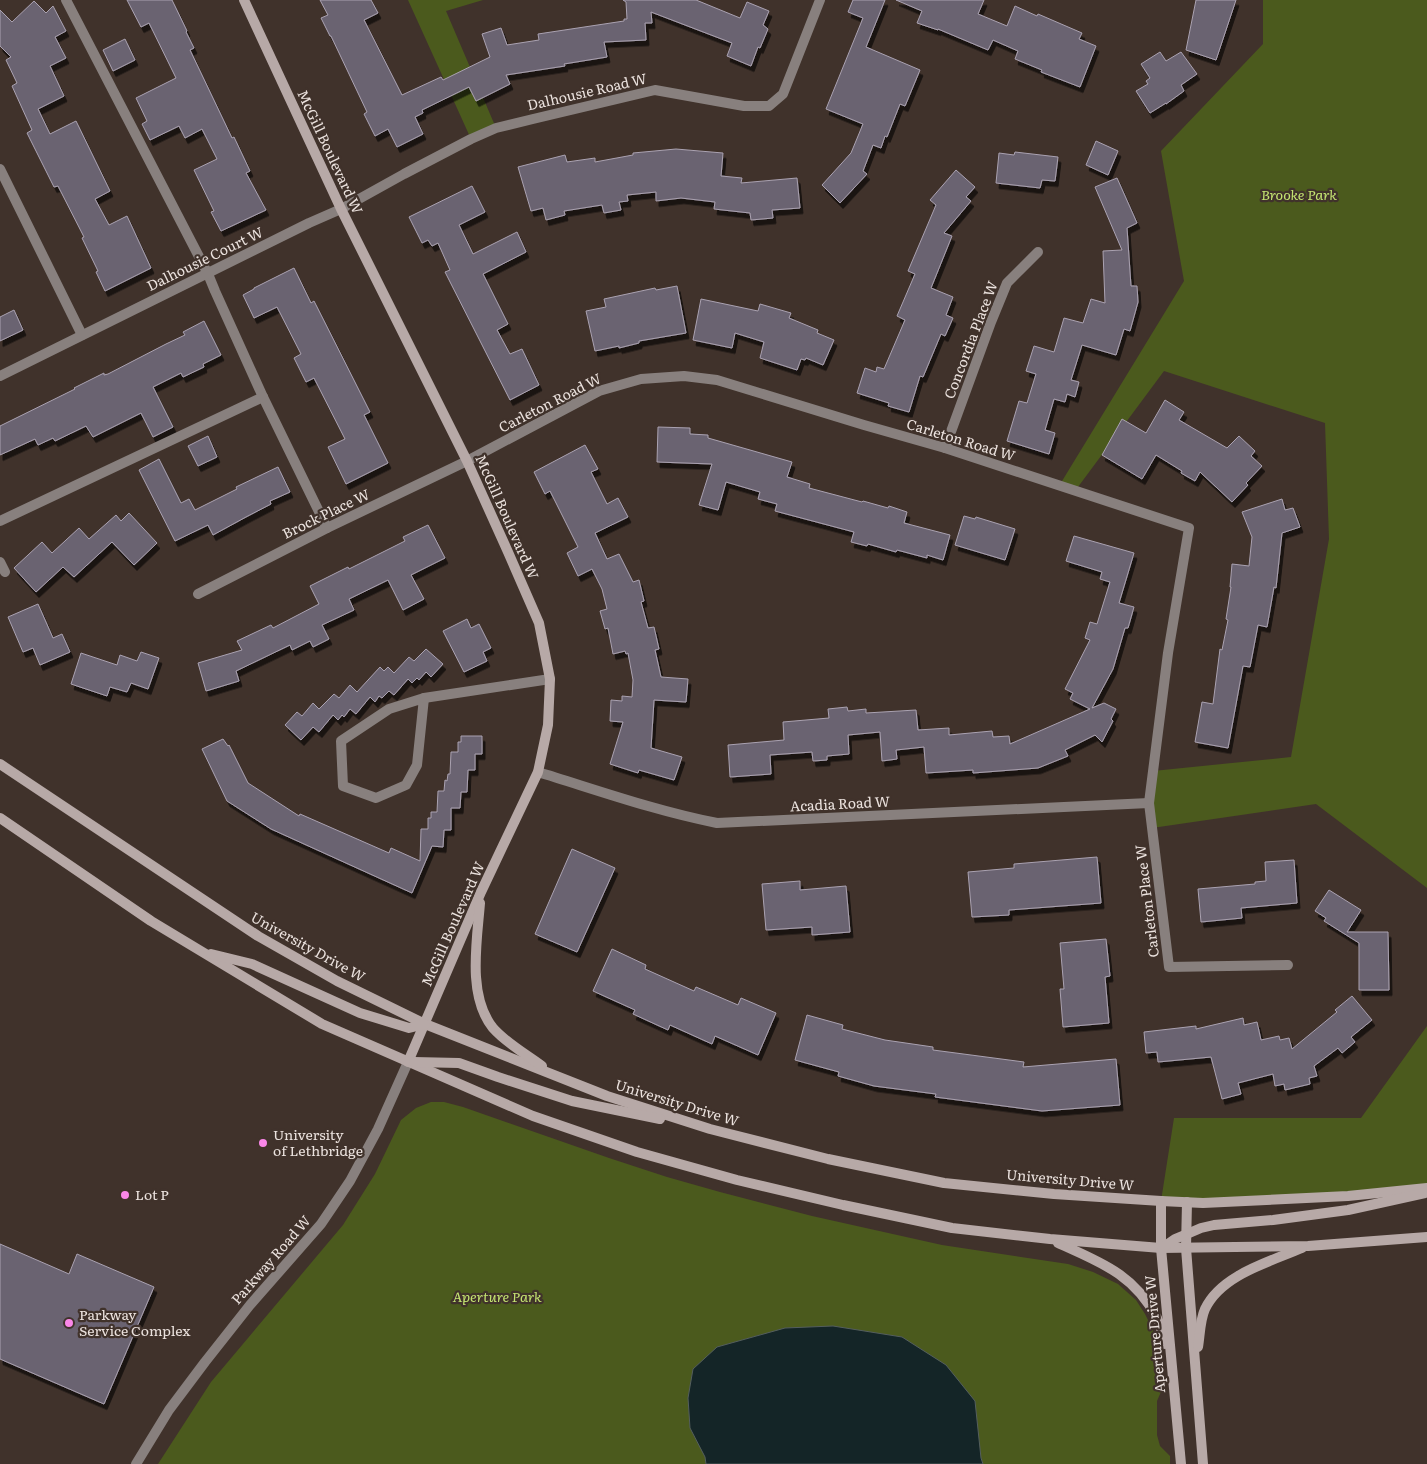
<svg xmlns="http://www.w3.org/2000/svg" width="1427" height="1464" font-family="Literata,serif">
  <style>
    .green { fill: #4b5a1d }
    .water { fill: #142527; stroke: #545e5e }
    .building { fill: #6b6371; stroke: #aaa2b1; filter: url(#shadow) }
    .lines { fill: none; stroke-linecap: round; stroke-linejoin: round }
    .lane { stroke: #88807e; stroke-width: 10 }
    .street { stroke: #88807e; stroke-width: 10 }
    .secondary { stroke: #b7a9a7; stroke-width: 10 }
    .poi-dot { fill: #fa87e8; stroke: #40322b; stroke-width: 2 }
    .labels { text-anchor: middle; stroke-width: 4.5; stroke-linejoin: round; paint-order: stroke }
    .street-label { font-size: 14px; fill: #ebe2de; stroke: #40322b }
    .park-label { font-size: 14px; font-style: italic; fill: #c4e471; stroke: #40322b }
    .poi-label { font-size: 14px; fill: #ebe2de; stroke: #40322b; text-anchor: start }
  </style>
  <defs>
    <filter id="shadow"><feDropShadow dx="3" dy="5.5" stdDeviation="0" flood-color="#0009"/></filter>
  </defs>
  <rect width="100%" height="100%" fill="#40322b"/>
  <g class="green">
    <polygon points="408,0 483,0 446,11 496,128 471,139"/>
    <polygon points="1263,0 1427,0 1427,888 1316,804 1152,828 1153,771 1291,757 1329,539 1325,423 1164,371 1075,491 1059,486 1184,281 1161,151 1263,44"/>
    <polygon points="1427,1026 1427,1188 1161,1201 1174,1118 1361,1118"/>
    <polygon points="431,1102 444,1102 463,1107 609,1158 667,1177 720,1192 812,1216 942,1245 1068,1264 1093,1272 1118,1284 1136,1300 1145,1314 1152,1328 1161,1357 1163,1387 1157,1401 1157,1435 1160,1446 1170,1456 1170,1464 158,1464 211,1382 343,1225 375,1174 401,1120 416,1108"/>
  </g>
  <polygon class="water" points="833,1326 902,1337 946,1365 975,1401 981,1458 983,1464 706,1464 705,1457 690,1428 688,1398 693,1369 717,1347 785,1328"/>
  <g class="building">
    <polygon points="127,0 172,0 187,31 186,32 194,48 190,50 232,138 234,137 250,171 246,173 266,210 221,231 211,212 214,211 194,170 217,159 202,129 185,138 179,126 150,140 142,124 147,121 136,98 176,78 149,23 141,27"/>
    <polygon points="320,0 371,0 378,13 364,20 402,95 441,77 443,80 490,57 482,34 501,28 507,45 539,40 538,34 624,21 624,19 627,19 626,2 623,0 696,0 740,18 747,2 769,11 763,25 768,29 760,48 758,47 751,66 727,56 732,43 651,12 652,23 645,23 646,40 604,42 607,57 564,64 565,66 506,75 510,84 476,101 469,87 422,110 423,113 415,117 423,134 397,147 388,129 375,136 364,114 367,112 331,36 330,36 321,18 328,15"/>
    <polygon points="853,0 885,0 866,47 920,70 905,106 900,104 887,137 885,136 881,148 873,145 863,171 867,174 840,203 822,185 851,153 863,124 826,109 863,18 848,12"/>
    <polygon points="896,0 984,0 978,14 1007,26 1015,6 1037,16 1038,14 1082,33 1079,39 1096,46 1080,87 1041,72 1042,70 1015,59 1018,51 993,40 988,50 938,29 938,30 917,23 922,11"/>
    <polygon points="1196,0 1236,0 1216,60 1186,50"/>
    <polygon points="34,1 46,13 53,6 66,31 55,37 66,58 50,66 64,96 38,109 50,134 76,121 110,191 95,199 109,225 127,216 151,268 105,291 96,272 98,271 82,238 84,237 58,186 54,187 27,133 32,130 12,86 17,83 6,60 11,57 0,46 0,10 12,22"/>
    <polygon points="125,39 135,60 113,71 103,50"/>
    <polygon points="1160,52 1166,61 1181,52 1197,74 1181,85 1184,91 1166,104 1166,103 1150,113 1136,91 1148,84 1146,81 1150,78 1141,64"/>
    <polygon points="1096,141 1118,151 1108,175 1086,165"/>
    <polygon points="676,149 723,153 721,176 742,178 741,183 797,178 800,208 772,210 773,218 751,220 750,213 714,209 715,202 681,198 656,201 656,192 627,195 628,201 619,202 621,210 604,213 602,205 564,211 565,215 546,220 543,208 531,211 518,167 565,155 567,162 595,158 595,162 633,155 633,153"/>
    <polygon points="1015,152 1058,157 1055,181 1042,180 1040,188 996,183 999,153 1014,155"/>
    <polygon points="956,170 975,187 966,197 971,201 944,233 952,236 931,288 953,297 946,315 953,318 945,336 941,334 923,377 920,376 909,412 888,406 889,403 857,393 865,368 876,372 877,367 884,369 905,320 897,316 915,274 908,271 936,205 930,200"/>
    <polygon points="1117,178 1137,223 1127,228 1131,286 1137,286 1138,302 1130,331 1124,329 1116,355 1082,345 1071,380 1079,382 1075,397 1067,394 1065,402 1054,399 1045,430 1055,433 1049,454 1007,441 1019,401 1027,403 1036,374 1026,371 1034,346 1054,352 1064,318 1083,323 1091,299 1105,303 1103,251 1122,250 1095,187"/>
    <polygon points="472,186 485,212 459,225 473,254 517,232 526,252 483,274 508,324 497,330 510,354 522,349 539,385 510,400 445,272 450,270 438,243 432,246 428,240 422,243 409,217"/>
    <polygon points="294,268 311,303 314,301 370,412 364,415 388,463 346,484 328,447 345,439 314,378 306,382 294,358 301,354 277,307 254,318 243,295 254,289 254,288"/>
    <polygon points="677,286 686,333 639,341 639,343 619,348 619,346 595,351 586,311 606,307 604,299 655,288 656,290"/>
    <polygon points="701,299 758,311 760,304 791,313 789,318 818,330 817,333 834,340 823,365 806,358 805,360 801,359 797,370 760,358 764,342 735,333 732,348 693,340"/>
    <polygon points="14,310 23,330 0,341 0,317"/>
    <polygon points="204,321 221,355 203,364 204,367 183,377 181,373 153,387 173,427 153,437 141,413 93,437 86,426 55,441 53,438 38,445 35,439 0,455 0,426 75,389 74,388 104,373 104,375 108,374 166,344 185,335 183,332"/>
    <polygon points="1165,400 1184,412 1179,420 1227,448 1239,436 1255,451 1251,456 1262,466 1246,483 1248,485 1232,502 1200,472 1195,481 1181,473 1182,471 1156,455 1142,479 1102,455 1122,419 1146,433"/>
    <polygon points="658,427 690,428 690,434 708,435 708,438 792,462 787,477 810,484 809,488 862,502 863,501 888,508 889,506 907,512 904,523 950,535 943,560 927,555 927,558 897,550 896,552 868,544 867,546 851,542 854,532 775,511 777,504 758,499 760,492 726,482 718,510 699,505 712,464 657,462"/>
    <polygon points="208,436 217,457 198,466 188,446"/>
    <polygon points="585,445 598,469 591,472 607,504 618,498 628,517 595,533 607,559 619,554 633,582 639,580 644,601 641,602 648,628 654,627 659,649 655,650 661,677 688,679 686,702 654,700 651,748 682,757 674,780 639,770 638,773 610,764 623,722 610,721 611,700 622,701 622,696 632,697 633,680 628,653 626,654 625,651 613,654 608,628 605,629 600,611 607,609 602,589 592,569 578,576 567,553 578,547 550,491 545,494 534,472"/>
    <polygon points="159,459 181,503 189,499 195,510 237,489 236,487 278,467 290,492 270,501 271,504 246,517 213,535 208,525 175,541 139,470"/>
    <polygon points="1282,499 1285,510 1293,508 1300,527 1282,533 1276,588 1274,587 1267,627 1258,625 1250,667 1243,666 1228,748 1195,742 1202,702 1213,704 1220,649 1222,650 1228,620 1226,619 1231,587 1230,587 1232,564 1249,566 1252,537 1242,512"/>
    <polygon points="129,513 157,543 134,565 112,542 74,577 63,567 36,592 14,568 42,542 52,553 79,528 89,539 116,515 121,521"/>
    <polygon points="964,516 975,519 976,517 1015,529 1005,560 955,545"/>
    <polygon points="428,525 445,558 411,575 424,599 403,610 388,580 349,599 354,610 322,625 329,639 313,647 310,641 292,650 290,645 236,671 239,681 206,691 198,663 242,650 237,641 271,625 273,628 319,604 310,586 348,567 349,569 405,541 403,537"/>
    <polygon points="1074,536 1134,553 1119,603 1134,607 1128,628 1125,628 1113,669 1092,708 1104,703 1116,709 1111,719 1113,721 1102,742 1095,735 1065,750 1068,756 1038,768 973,773 973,770 926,773 924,747 896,750 897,759 882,761 880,732 848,735 849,754 827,756 827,760 813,761 812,752 770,755 771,774 730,777 728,745 784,740 783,722 829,718 828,709 847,707 848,711 866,709 866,713 916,710 918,730 949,728 949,735 992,731 993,737 1009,736 1010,744 1090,709 1070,699 1073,693 1065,689 1090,640 1085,638 1090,622 1097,624 1110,582 1100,579 1102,572 1066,561"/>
    <polygon points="38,604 53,638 62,634 70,652 40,665 33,648 23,652 8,617"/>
    <polygon points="467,619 471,628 479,624 491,648 483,652 487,661 464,672 443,631"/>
    <polygon points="426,649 443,664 431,677 426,672 419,680 417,678 412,683 408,679 394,695 389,691 382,698 379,696 375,702 370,697 356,714 350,709 344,717 342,715 338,720 333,715 319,732 313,727 301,740 285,725 297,712 302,716 313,703 319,709 334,694 339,698 350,685 357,692 380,667 384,671 388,667 394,673 409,657 414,661"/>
    <polygon points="141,652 159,658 148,689 131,683 127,692 110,687 107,696 71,684 81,653 117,665 120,655 137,661"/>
    <polygon points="461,736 482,736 482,754 475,754 475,770 468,770 467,792 461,792 460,808 451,808 451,830 444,830 443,847 432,846 412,893 271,829 227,801 202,749 223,739 228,746 229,745 248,783 299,816 300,814 389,853 391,848 420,861 421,829 428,829 428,818 431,818 431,812 437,812 438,791 444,791 445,780 447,781 448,774 450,774 451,752 458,752 458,742 461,742"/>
    <polygon points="572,849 615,868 577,952 535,934"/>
    <polygon points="1097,857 1101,903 1009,910 1009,915 972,917 968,872 1014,868 1014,864"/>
    <polygon points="1294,860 1297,903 1241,908 1242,918 1201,922 1198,889 1255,884 1255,882 1266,881 1265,862"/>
    <polygon points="800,881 800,890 846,886 850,932 812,935 812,927 766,930 762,884"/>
    <polygon points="1329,890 1361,910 1347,932 1388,932 1389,990 1359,990 1359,943 1324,921 1326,918 1315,911"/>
    <polygon points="1106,939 1110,976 1105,977 1109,1023 1063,1027 1060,989 1064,989 1060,943"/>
    <polygon points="612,949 646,965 645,969 694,991 696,987 738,1005 741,998 776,1013 758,1055 715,1036 712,1044 670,1025 668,1030 633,1014 635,1010 593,991"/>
    <polygon points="1352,996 1372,1020 1351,1037 1355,1042 1342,1053 1338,1048 1314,1066 1317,1076 1309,1078 1310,1084 1285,1090 1284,1084 1275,1086 1273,1074 1238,1083 1241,1094 1222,1099 1211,1057 1158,1062 1157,1052 1146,1053 1144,1032 1196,1026 1196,1029 1243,1018 1244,1025 1257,1022 1261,1040 1279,1036 1280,1040 1289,1038 1292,1049 1337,1012 1335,1010"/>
    <polygon points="807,1015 843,1025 842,1029 885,1040 933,1047 933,1050 1024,1062 1023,1067 1116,1059 1120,1105 1042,1111 935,1097 936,1094 874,1086 838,1076 839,1072 795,1060"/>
    <polygon points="0,1244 69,1274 77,1254 154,1287 104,1404 0,1359"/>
  </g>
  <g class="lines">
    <g class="lane">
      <polyline points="66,0 208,274 215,291 263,397 327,528"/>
      <polyline points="0,521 263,397"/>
      <polyline points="0,562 5,572"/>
      <polygon points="424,698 417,765 406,785 376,798 343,786 341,741 389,709"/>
      <polyline points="424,698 550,679"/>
    </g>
    <g class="street">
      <polyline points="0,169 82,335"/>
      <polyline points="0,376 309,223 341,209 404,174 471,139 496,128 533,119 655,90 744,106 769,106 783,94 820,0"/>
      <polyline points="945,448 991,322 1007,283 1038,252"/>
      <polyline points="198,594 327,528 467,461 599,391 641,379 684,376 717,380 864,425 945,448 1189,528 1168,653 1149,803 1169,967 1288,965"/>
      <path d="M538,772C597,790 656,811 717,823L1149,803"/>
      <polyline points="136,1464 169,1410 205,1362 250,1305 321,1224 350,1181 378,1129 408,1062"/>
    </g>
    <g class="secondary">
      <polyline points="244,0 341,209 467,461 508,552 539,623 550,679 548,725 538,772 481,892 408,1062"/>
      <polyline points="0,764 258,936 337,981 425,1024 607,1096 710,1129 828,1159 944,1183 1054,1194 1161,1201 1203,1203 1348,1196 1427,1188"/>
      <polyline points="0,818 151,921 322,1024 533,1116 637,1152 737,1180 843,1205 952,1228 1050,1239 1161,1248 1308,1246 1427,1237"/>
      <path d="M480,903C477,941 467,996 493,1028C506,1043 526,1054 542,1066"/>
      <polyline points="211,954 252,964 360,1013 409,1028 425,1024"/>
      <polyline points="414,1062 459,1063 498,1077 572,1101 660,1119"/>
      <polyline points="1161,1201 1161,1248 1181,1464"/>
      <polyline points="1187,1202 1186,1248 1203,1464"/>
      <path d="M1058,1243C1100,1262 1134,1274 1157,1318C1161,1326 1163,1336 1165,1344"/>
      <polyline points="1162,1248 1175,1239 1187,1234 1201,1228 1214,1225 1273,1220 1348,1210 1425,1193"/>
      <path d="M1198,1347C1200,1335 1200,1320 1205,1309C1221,1275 1269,1262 1302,1248"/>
    </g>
  </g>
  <g class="poi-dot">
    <circle cx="263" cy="1143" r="5"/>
    <circle cx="125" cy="1195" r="5"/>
    <circle cx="69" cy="1323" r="5"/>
  </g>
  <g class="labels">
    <g class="street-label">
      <text transform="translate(587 92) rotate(-13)" y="5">Dalhousie Road W</text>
      <text transform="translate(330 152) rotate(65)" y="5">McGill Boulevard W</text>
      <text transform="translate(205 259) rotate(-26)" y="5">Dalhousie Court W</text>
      <text transform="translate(971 340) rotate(-69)" y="5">Concordia Place W</text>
      <text transform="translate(550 403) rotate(-27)" y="5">Carleton Road W</text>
      <text transform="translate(961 440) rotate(17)" y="5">Carleton Road W</text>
      <text transform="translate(326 514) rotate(-26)" y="5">Brock Place W</text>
      <text transform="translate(507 517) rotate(66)" y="5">McGill Boulevard W</text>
      <text transform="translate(840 804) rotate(-3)" y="5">Acadia Road W</text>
      <text transform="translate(1147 901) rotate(-97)" y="5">Carleton Place W</text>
      <text transform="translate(453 924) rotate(-66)" y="5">McGill Boulevard W</text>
      <text transform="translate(308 947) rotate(29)" y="5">University Drive W</text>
      <text transform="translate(677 1103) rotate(17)" y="5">University Drive W</text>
      <text transform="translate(1070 1180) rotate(5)" y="5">University Drive W</text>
      <text transform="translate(271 1260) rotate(-49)" y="5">Parkway Road W</text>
      <text transform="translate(1155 1334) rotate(-95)" y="5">Aperture Drive W</text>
    </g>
    <g class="park-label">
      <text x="1299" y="200">Brooke Park</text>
      <text x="497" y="1302">Aperture Park</text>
    </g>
    <g class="poi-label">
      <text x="273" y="1140">University<tspan x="273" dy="16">of Lethbridge</tspan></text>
      <text x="135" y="1200">Lot P</text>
      <text x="79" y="1320">Parkway<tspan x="79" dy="16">Service Complex</tspan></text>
    </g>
  </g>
</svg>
